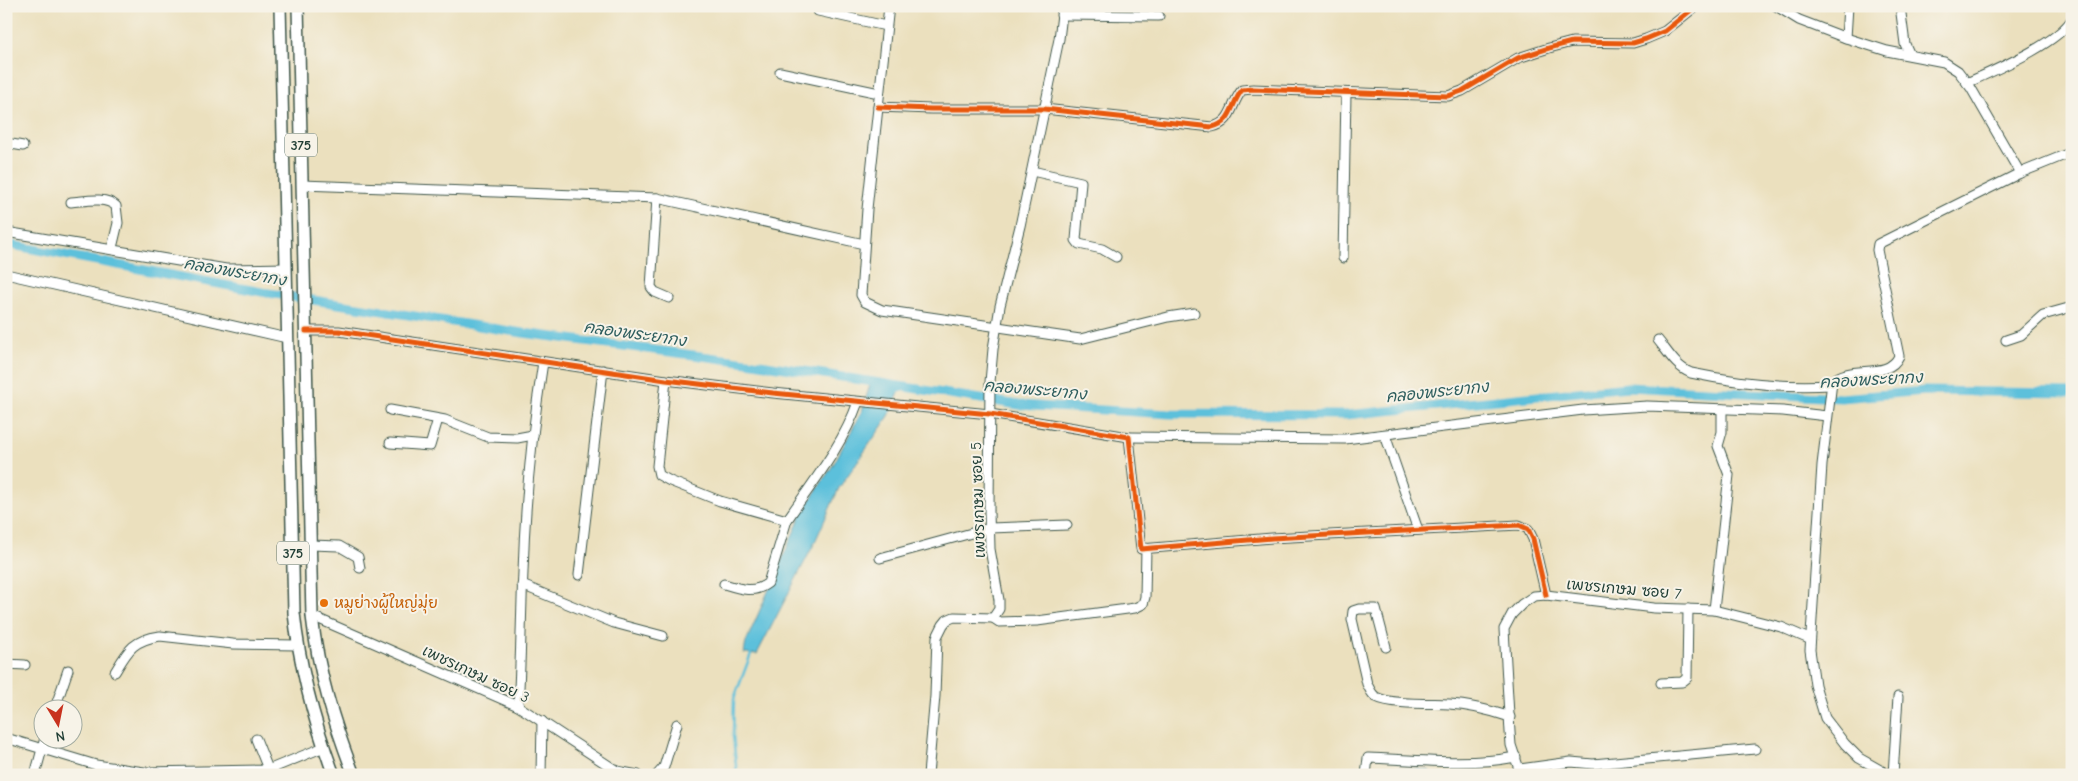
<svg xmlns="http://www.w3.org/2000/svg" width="2078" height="781" font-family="'Comic Neue','Playpen Sans Thai',sans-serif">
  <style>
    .water { fill: #5cc0db; stroke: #3e7e88 }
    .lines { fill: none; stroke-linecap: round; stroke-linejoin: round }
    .stream { stroke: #5cc0db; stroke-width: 2.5 }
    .canal { stroke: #5cc0db; stroke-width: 9 }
    .minor-casing { stroke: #3e5549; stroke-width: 11 }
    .major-casing { stroke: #3e5549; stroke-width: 14 }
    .minor { stroke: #fff; stroke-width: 9 }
    .major { stroke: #fff; stroke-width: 11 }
    .cycleway-casing { stroke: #f7f3e8; stroke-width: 8 }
    .cycleway { stroke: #e8590c; stroke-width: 5 }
    .food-dot { fill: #e8710a; stroke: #f7f3e8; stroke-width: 2 }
    .labels { text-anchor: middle; stroke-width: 4; stroke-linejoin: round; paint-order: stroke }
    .shield { fill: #f7f3e8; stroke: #60746a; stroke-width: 1 }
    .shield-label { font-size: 14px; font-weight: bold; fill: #1f3d34 }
    .street-label { font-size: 15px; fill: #1f3d34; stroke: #f7f3e8 }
    .food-label { font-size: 15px; fill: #c56008; stroke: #f7f3e8; text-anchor: start }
    .water-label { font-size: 16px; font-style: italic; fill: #2e5e5e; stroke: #f7f3e8 }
  </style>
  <rect width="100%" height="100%" fill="#f7f3e8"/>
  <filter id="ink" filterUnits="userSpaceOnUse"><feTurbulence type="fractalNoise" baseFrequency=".02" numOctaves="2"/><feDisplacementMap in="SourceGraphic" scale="10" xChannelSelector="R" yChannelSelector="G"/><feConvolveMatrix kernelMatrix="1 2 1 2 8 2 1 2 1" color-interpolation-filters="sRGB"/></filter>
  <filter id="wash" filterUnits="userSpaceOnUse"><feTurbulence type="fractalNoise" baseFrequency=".0096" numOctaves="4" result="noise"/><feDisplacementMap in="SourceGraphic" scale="20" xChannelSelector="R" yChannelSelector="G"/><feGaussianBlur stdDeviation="1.12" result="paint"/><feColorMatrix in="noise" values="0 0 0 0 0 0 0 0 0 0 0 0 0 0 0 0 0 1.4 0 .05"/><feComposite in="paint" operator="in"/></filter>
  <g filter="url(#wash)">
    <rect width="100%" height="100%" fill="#ebe0be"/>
    <g class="water">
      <polygon points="871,381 902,386 889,416 839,488 814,544 757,654 744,653 746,642 803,511 833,465 862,411"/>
      <polygon points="1375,766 1429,770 1430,775 1374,775"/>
    </g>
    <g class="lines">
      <polyline class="stream" points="737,775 733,736 734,699 752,651"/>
      <polyline class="canal" points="6,244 262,292 523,333 747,362 1019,405 1170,414 1346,415 1628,387 1841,398 1925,391 2072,393"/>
    </g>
  </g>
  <g filter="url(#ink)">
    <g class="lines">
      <g class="minor-casing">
        <g id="minor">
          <polyline points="889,6 867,209 861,295 865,302 882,310 1080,339 1168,317 1194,313"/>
          <polyline points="1776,6 1799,20 1846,38 1887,51 1944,62 1958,71 1971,88 2020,173"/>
          <polyline points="1900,6 1905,44 1910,55"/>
          <polyline points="818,11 886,26"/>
          <polyline points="1061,15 1159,16"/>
          <polyline points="1846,38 1848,6"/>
          <polyline points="780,72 879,93"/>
          <path d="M1967,83C1995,70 2057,44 2072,19"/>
          <path d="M878,107L931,109H1044L1212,127C1233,122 1230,105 1242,90L1253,89L1448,96L1462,91L1518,58L1549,48L1572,42L1633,43L1646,39L1665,31L1696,6"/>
          <polyline points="6,143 23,146"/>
          <polyline points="1032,171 1081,182 1076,240 1079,244 1102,249 1116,257"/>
          <polyline points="302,185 657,198 864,244"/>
          <polyline points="657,198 651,287 655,292 669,298"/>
          <path d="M71,202C85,201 105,196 116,206L118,223L112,248"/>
          <polyline points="6,232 226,269 286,268"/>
          <polyline points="1343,258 1346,93"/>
          <polyline points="6,274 287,338"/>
          <polyline points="306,331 339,331 666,380 773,393 990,414 1129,437 1141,549 1272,538 1519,525 1528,529 1533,539 1546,595"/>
          <path d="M1658,340C1668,352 1676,367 1691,373C1738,383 1783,388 1831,385"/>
          <polyline points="2006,340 2021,335 2043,315 2072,307"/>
          <path d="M666,380L657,466L659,475L670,481L720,501L787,520L768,583C754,594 740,589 724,584"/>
          <polyline points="390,410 445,420 488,437 517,438 533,435"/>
          <polyline points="1385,435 1418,530"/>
          <polyline points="1129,437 1345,439 1583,410 1647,406 1783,411 1827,416"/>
          <polyline points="390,443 430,446 438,419"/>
          <path d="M787,520C813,482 843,445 858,402"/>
          <polyline points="311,545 339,546 358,557 360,568"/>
          <polyline points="880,558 990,528 1067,525"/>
          <polyline points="579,575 603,370"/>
          <polyline points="522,585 614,623 663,636"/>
          <polyline points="1714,610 1729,475 1718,446 1722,432 1722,409"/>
          <polyline points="312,616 518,706 617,771 617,775"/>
          <polyline points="993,618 999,622 1037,621 1135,608 1143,604 1145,597 1146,548"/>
          <path d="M1386,647L1376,609H1359L1353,611L1352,619L1367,684C1370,689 1371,694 1376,697C1391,705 1432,703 1449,704C1471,705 1489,710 1510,717"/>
          <polyline points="6,664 25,665"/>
          <path d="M115,672C128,650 133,640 160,636L233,644L297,645"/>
          <polyline points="1661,683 1682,682 1687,678 1688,609"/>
          <path d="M518,706C521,661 521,617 523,572C525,502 532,431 543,362"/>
          <polyline points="55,708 68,670"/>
          <polyline points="6,738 96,765 144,772 268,770 324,747"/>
          <polyline points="256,739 270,774"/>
          <polyline points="1520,769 1571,762 1593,764 1755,749"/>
          <polyline points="617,771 638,775"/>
          <polyline points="35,775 45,738"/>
          <polyline points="541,775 542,721"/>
          <polyline points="657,775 664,767 677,724"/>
          <polyline points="928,775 935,696 937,637 943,625 947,620 954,617 993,618 999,609 999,600 990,549 989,511 990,382 993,349 1000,306 1020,226 1059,39 1063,6"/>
          <path d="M1366,775L1368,758C1417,760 1468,766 1516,757"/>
          <polyline points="1521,775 1511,745 1510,732 1504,629 1512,614 1522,604 1534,596 1546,595 1654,608 1714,610 1781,627 1809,639"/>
          <path d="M1889,775L1859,758L1845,744L1825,718L1815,685L1810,650L1822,465L1832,382C1849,363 1888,381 1899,356L1877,250L1878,244L2020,173L2072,152"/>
          <polyline points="1893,775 1898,697"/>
        </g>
      </g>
      <g class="major-casing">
        <g id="major">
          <path d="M280,6L294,613C300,670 314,722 334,775"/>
          <path d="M298,6L312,616C318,672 334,723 354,775"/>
        </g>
      </g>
      <use href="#minor" class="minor"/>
      <use href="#major" class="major"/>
      <g class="cycleway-casing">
        <g id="cycleway">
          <path d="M878,107L931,109H1044L1212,127C1233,122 1230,105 1242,90L1253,89L1448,96L1462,91L1518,58L1549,48L1572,42L1633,43L1646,39L1665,31L1696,6"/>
          <polyline points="306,331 339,331 666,380 773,393 990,414 1129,437 1141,549 1272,538 1519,525 1528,529 1533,539 1546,595"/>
        </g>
      </g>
      <use href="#cycleway" class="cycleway"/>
    </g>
  </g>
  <circle class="food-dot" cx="324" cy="603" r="5"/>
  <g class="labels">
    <g class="shield">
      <rect x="285" y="133.5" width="32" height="23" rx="4"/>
      <rect x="277" y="541.5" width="32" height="23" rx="4"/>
    </g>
    <g class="shield-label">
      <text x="301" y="150">375</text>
      <text x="293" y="558">375</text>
    </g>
    <g class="street-label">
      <text transform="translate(978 500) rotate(-92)" y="5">เพชรเกษม ซอย 5</text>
      <text transform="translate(1624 589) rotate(5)" y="5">เพชรเกษม ซอย 7</text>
      <text transform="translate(476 674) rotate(25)" y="5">เพชรเกษม ซอย 3</text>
    </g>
    <g class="food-label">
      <text x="334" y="608">หมูย่างผู้ใหญ่มุ่ย</text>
    </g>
    <g class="water-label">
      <text transform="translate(235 271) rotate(10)" y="6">คลองพระยากง</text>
      <text transform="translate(635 333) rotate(8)" y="6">คลองพระยากง</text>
      <text transform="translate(1871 379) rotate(-3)" y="6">คลองพระยากง</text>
      <text transform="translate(1035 389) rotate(5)" y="6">คลองพระยากง</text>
      <text transform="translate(1437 391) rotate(-6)" y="6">คลองพระยากง</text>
    </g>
  </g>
  <rect width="2078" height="781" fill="none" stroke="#f7f3e8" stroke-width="25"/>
  <g transform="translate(58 724) rotate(170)"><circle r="24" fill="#f7f3e8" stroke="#a1aaa0"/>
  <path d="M0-4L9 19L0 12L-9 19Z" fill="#c8321e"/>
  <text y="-8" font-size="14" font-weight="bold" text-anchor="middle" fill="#1f3d34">N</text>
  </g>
</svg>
